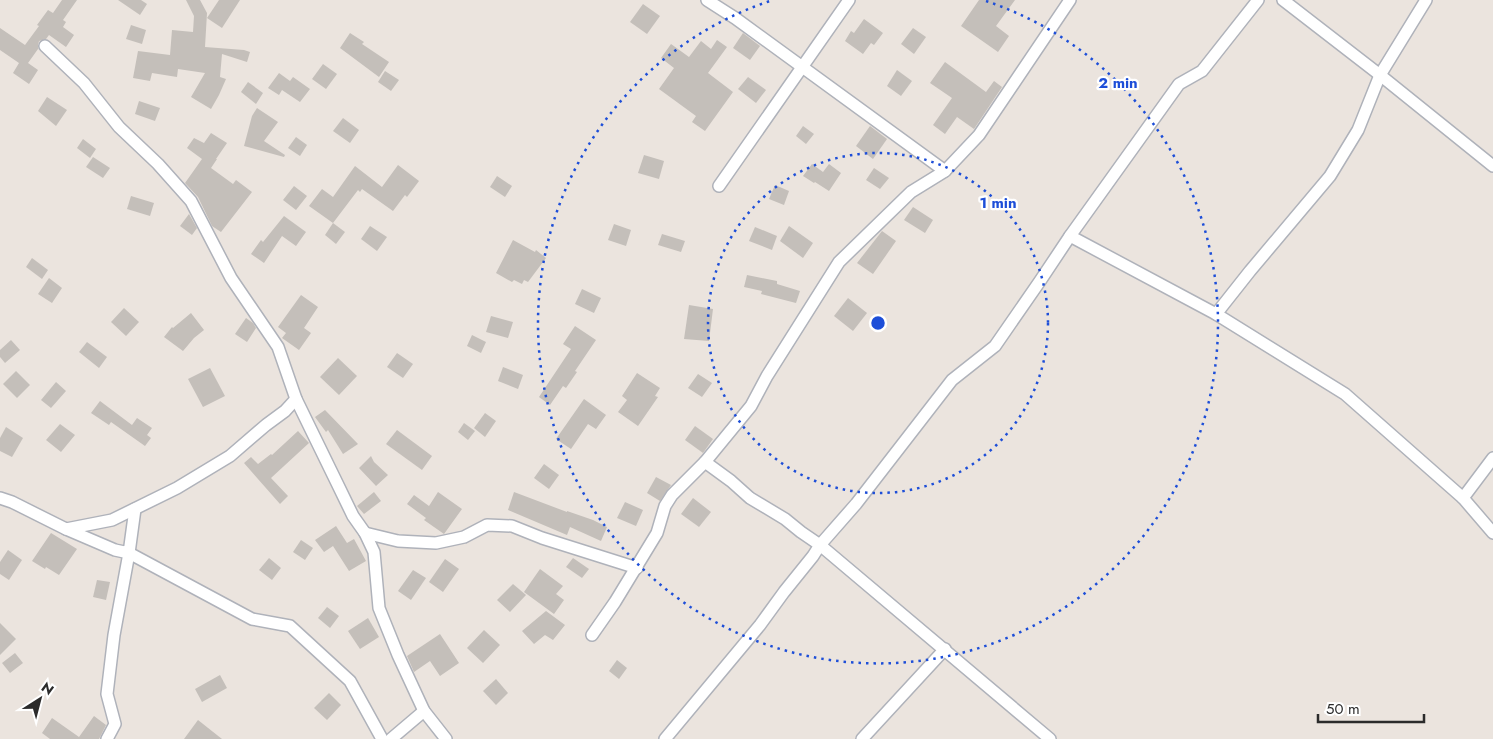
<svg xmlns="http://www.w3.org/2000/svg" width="1493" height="739" font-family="Jost,sans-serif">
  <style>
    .building { fill: #c4bfba }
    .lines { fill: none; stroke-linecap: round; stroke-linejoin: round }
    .minor-casing { stroke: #afb2ba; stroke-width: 14 }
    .minor { stroke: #fff; stroke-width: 11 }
    .ring { fill: none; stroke: #1d4ed8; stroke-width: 2.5; stroke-dasharray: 2.5 5 }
    .centre { fill: #1d4ed8; stroke: #fff; stroke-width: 2.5 }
    .ring-label { font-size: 15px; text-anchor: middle; font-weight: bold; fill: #1d4ed8; stroke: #fff; stroke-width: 4.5; stroke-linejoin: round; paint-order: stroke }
  </style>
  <rect width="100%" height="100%" fill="#ebe4de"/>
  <g class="building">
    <polygon points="62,0 77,0 63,20 66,22 63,27 74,35 66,47 49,35 46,39 39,41 38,45 38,49 28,63 38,70 29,84 13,73 19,63 0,50 0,28 25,45 39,26 37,25 48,10 53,13"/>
    <polygon points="118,0 141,0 147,4 140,15"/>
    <polygon points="186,0 200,0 207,13 205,47 244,50 250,52 247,62 222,54 220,77 226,79 219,95 211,109 191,97 205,73 178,69 177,77 152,73 150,81 133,78 138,51 170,55 172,30 193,32 194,16"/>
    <polygon points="219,0 240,0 222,28 207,18"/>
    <polygon points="979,0 1015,0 996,26 1009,36 998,52 961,26"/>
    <polygon points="643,4 660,16 647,34 630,22"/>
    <polygon points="864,19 883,33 874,45 871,43 863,54 845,41 851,31 854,33"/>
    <polygon points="131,25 146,30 142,44 126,39"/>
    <polygon points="913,28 926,37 914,54 901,44"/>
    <polygon points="350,33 364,42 362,44 389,62 379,77 340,48"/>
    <polygon points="743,33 760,46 750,60 733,48"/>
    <polygon points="717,40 727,47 708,73 733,92 705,131 692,122 696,116 659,89 674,68 661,58 671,44 689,57 701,41 711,49"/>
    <polygon points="945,62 986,92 994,81 1002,87 974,129 957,117 945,134 933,125 952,98 930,83"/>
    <polygon points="323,64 337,74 326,89 312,79"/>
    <polygon points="897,70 912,81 901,96 887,86"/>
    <polygon points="385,71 399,80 391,91 378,82"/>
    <polygon points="279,73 290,81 293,77 310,89 300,102 282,90 279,95 268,88"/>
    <polygon points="748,77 766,90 756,103 738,89"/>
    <polygon points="248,82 263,93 256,104 241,92"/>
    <polygon points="47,97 67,110 56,126 38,111"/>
    <polygon points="139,101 160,108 155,121 135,114"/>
    <polygon points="257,108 278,122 264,141 285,155 284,157 244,146 252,116"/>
    <polygon points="343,118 359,130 350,143 333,131"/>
    <polygon points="803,126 814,134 806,144 796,136"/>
    <polygon points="870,126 887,139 873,159 856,146"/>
    <polygon points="211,133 227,143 216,159 217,159 211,168 233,184 236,180 252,192 221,232 212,226 198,197 185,183 202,159 187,148 194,138 204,143"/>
    <polygon points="296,137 307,145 300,156 288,148"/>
    <polygon points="83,139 96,149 90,158 77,148"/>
    <polygon points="644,155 664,161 659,179 638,173"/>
    <polygon points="93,157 110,168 103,178 86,167"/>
    <polygon points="812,164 823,172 829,164 841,173 829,191 815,182 814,183 803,176"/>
    <polygon points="398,165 419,181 407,197 405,195 393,211 362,189 360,192 358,190 333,223 309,206 322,189 333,197 355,166 382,187"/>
    <polygon points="874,168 889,178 880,189 866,180"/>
    <polygon points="497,176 512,186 505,197 490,187"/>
    <polygon points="775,185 789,191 784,205 769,199"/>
    <polygon points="294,186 307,196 296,210 283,200"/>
    <polygon points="131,196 154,203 150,216 127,209"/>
    <polygon points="913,207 933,220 925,233 904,220"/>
    <polygon points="189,214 197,228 192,235 180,226"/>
    <polygon points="284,216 306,232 296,246 282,236 264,263 251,254 261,240 263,242"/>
    <polygon points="333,223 345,232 336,244 325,235"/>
    <polygon points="614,224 631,230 626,246 608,240"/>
    <polygon points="370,226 387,237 377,251 361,239"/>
    <polygon points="789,226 813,243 803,258 780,241"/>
    <polygon points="755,227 777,236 772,250 749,241"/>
    <polygon points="882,231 896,241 873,274 857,263"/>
    <polygon points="662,234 685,241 681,252 658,245"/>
    <polygon points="513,240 535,252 536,250 546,258 528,282 524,280 522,284 514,280 512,282 496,273"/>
    <polygon points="32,258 48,270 42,279 26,267"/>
    <polygon points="747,275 777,281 777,284 800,291 796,303 761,294 762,291 744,287"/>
    <polygon points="49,278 62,288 52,303 38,294"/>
    <polygon points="582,289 601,298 594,313 575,304"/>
    <polygon points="301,295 318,307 304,328 311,333 299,350 282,338 286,333 278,327"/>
    <polygon points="848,298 867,313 853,331 834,316"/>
    <polygon points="689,305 713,309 709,341 684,339"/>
    <polygon points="124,308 139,322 126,336 111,322"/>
    <polygon points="191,313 204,330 194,338 183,351 164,337 172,327 173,328"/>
    <polygon points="491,316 513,322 508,338 486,332"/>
    <polygon points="246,318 253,323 256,328 247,342 235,334"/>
    <polygon points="575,326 596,340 575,371 577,372 566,388 563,386 550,405 539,397 571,349 563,344"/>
    <polygon points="472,335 486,342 481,353 467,346"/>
    <polygon points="11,340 20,350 5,363 0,357 0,350"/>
    <polygon points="87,342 107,357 99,368 79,352"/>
    <polygon points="397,353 413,364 403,378 387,367"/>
    <polygon points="338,358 357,376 339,395 320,377"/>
    <polygon points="503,367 523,375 518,389 498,381"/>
    <polygon points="210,368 225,396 203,407 188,379"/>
    <polygon points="16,371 30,385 17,398 3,384"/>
    <polygon points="637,373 660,388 655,396 658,397 638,426 618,412 627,400 622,396"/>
    <polygon points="698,374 712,383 702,397 688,388"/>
    <polygon points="56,382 66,391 51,408 41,400"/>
    <polygon points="584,399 606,415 596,429 588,424 571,449 556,439"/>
    <polygon points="100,401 132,425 137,418 152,428 147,435 151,438 145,446 111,422 109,425 91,413"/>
    <polygon points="325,410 358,444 343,454 328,430 326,432 315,417"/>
    <polygon points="485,413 496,421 485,437 474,428"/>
    <polygon points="464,423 475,431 468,440 458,432"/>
    <polygon points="60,424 75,435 61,452 46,440"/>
    <polygon points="695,426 713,439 703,453 685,440"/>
    <polygon points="6,427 23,438 12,457 0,451 0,438"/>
    <polygon points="397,430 432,456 422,470 386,444"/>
    <polygon points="298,431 309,443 271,478 288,496 280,504 244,463 251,457 258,464 271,454 272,455"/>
    <polygon points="371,456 374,462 388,475 376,486 359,468"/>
    <polygon points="544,464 559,475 549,489 534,478"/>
    <polygon points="656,477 671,485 660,501 647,493"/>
    <polygon points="374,492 381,501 364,514 357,506"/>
    <polygon points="438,492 462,509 444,534 424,520 426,518 407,504 414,495 429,506"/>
    <polygon points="514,492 567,512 567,511 593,520 607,527 601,541 570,527 567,535 508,510"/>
    <polygon points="693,498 711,512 699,527 681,514"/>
    <polygon points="625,502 643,510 636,526 617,518"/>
    <polygon points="336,526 347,543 354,539 366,561 349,571 333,546 324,552 315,540"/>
    <polygon points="51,533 77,549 59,575 46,567 45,569 32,561"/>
    <polygon points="301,540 313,548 305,560 293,552"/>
    <polygon points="8,550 22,560 9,580 0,574 0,562"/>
    <polygon points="269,558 281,568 272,580 259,570"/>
    <polygon points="573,558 589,569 582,578 566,567"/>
    <polygon points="445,559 459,569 443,592 429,582"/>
    <polygon points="540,569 563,586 556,594 564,600 554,614 524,592"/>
    <polygon points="413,570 426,578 411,600 398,591"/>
    <polygon points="97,580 110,582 106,600 93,597"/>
    <polygon points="513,584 526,595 510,612 497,600"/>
    <polygon points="327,607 339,616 330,628 318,618"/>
    <polygon points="546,611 565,625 553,640 545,635 534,644 522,631"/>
    <polygon points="368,618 379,637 360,649 348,631"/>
    <polygon points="0,623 16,639 0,655"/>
    <polygon points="484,630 500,645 483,663 467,648"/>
    <polygon points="440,634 459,663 440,676 430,661 414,672 407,656"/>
    <polygon points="15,653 23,663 10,673 2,663"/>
    <polygon points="617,660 627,668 619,679 609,671"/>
    <polygon points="220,675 227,688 202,702 195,689"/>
    <polygon points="496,679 508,693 496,705 483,691"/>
    <polygon points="329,693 341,705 327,720 314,708"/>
    <polygon points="94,716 106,725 99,739 50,739 42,733 52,718 79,737"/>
    <polygon points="198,720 222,739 184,739"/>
  </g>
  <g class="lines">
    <g class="minor-casing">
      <g id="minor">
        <polyline points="707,0 735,18 945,171"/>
        <polyline points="1283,0 1380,75 1493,166"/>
        <polyline points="45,46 84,83 119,127 158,164 191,201 231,278 278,347 296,399 336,481 353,516 365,533 374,552 379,608 398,655 424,711 446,739"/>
        <polyline points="719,186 849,0"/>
        <polyline points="1070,236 1216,314 1345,394 1463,498 1493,533"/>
        <polyline points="1216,314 1250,271 1330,176 1358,130 1380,75 1426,0"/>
        <polyline points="0,498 12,502 66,529 112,520 177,488 230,456 266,425 285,411 296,399"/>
        <polyline points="1463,498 1493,458"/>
        <polyline points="66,529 115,550 129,553 135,509"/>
        <polyline points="365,533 398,541 436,543 464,537 487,525 512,526 542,538 637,568"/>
        <polyline points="592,635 615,602 657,533 665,506 672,495 705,462 751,406 767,376 839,262 911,192 945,171 979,135 1070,0"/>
        <polyline points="107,739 115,724 107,694 114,635 129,553 252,619 290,626 350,681 382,739"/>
        <polyline points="391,739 424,711"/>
        <polyline points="665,739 760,625 784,592 813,556 820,545 801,532 785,519 750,498 731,481 705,462"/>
        <polyline points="862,739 945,649"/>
        <polyline points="1050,739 820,545 856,504 952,380 995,346 1040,281 1070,236 1179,84 1202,71 1258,0"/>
      </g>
    </g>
    <use href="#minor" class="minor"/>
  </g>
  <g class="ring">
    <circle cx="878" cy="323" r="170"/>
    <path d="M986 1A340 340 0 1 1 770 1"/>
  </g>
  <circle cx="878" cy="323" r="8" class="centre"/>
  <g class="ring-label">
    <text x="1118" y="88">2 min</text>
    <text x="998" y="208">1 min</text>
  </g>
  <g transform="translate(40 699) rotate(36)" stroke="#ffffff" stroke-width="4" paint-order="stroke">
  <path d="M0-4L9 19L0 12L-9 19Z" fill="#2b2b2b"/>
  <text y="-8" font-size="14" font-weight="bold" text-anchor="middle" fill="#2b2b2b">N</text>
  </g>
  <path d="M1318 714v8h106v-8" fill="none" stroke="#2b2b2b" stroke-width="2.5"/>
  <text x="1326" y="714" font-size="15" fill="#2b2b2b" stroke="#ffffff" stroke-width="4" paint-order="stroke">50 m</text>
</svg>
